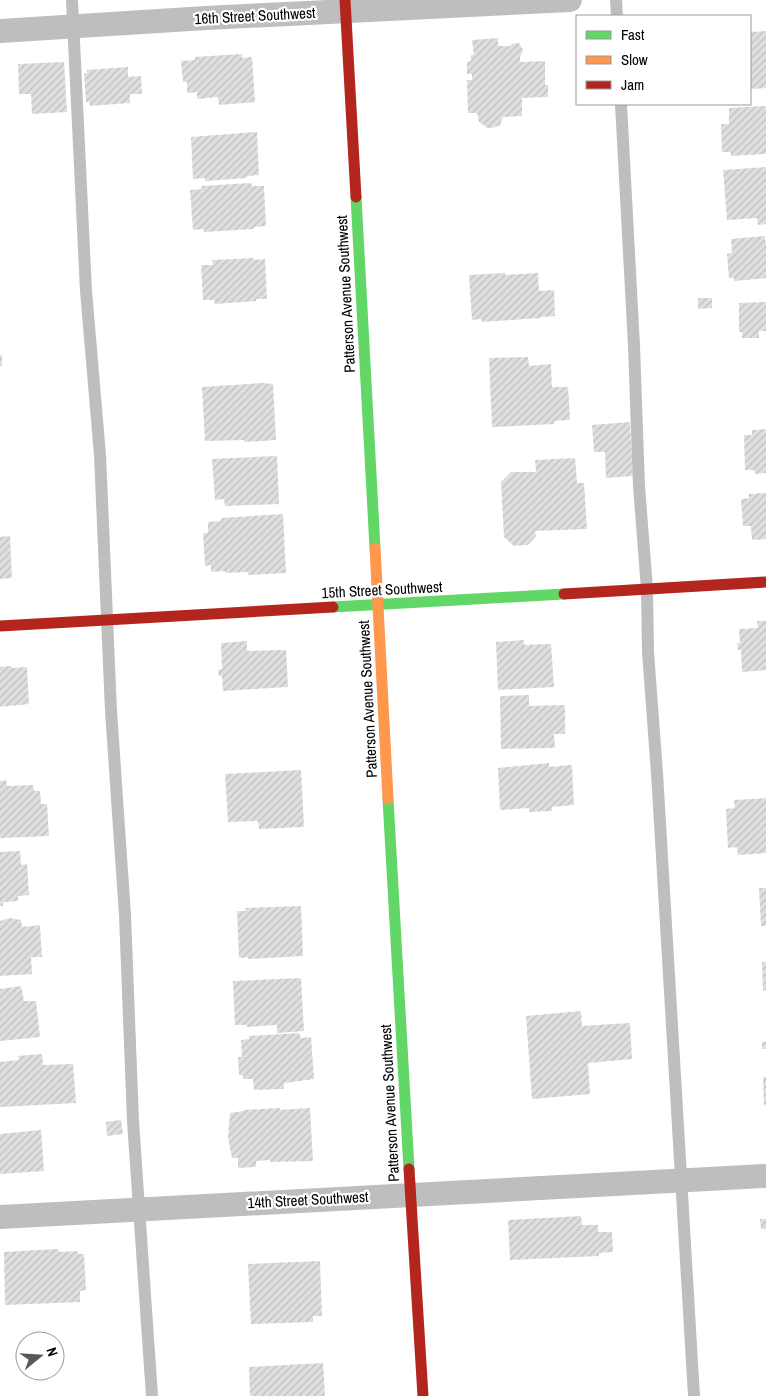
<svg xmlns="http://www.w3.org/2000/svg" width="766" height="1396" font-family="'Archivo Narrow',sans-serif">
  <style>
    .building { fill: url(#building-hatch) }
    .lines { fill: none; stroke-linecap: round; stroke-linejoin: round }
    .lane { stroke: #bebebe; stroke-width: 12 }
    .street { stroke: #bebebe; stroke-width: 24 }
    .fast { stroke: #63d668; stroke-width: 11 }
    .slow { stroke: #ff974d; stroke-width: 11 }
    .jam { stroke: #b3261e; stroke-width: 11 }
    .labels { text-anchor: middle; stroke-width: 4.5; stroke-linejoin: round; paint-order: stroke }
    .street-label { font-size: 15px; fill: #000; stroke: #fff }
  </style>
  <defs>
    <pattern id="building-hatch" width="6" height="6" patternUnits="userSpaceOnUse" patternTransform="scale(1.25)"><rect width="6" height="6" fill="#dfdfdf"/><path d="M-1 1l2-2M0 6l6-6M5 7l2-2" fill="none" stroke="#bebebe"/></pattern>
  </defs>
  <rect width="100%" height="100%" fill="#fff"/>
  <g class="building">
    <polygon points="766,31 766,88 750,89 750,32"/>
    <polygon points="498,38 498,46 510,46 512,44 519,43 523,50 520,57 520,62 545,61 545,85 548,85 548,97 522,98 522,116 503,117 500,125 492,128 488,128 479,122 477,113 468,113 467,80 472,80 472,74 467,74 467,62 471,61 471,55 474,55 472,40"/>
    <polygon points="242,54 242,58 252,57 255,102 219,105 218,97 197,99 197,92 187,93 187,82 183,82 181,61 195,60 195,57"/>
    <polygon points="64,62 67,112 32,114 31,94 19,94 18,64"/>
    <polygon points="128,67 128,77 141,76 142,94 130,94 130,103 90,106 89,102 86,102 84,73 87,73 87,70"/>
    <polygon points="766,106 766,154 731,156 731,152 722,152 721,124 729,124 729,108"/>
    <polygon points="257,132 259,175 247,176 247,178 205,181 205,178 193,179 191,137"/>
    <polygon points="766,167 766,224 758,225 757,218 727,220 723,170"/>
    <polygon points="251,183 252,186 264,186 266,226 254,227 254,229 204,232 204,229 193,230 190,190 202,189 201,186"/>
    <polygon points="765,236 765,242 766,241 766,278 734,281 734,278 729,278 727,254 732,253 731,239"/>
    <polygon points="254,258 254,260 265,259 267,299 256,299 256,301 215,304 214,300 203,300 201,265 213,265 212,260"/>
    <polygon points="505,273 505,275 538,273 539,291 554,290 555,316 541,317 541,318 482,322 481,319 472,320 469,275"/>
    <polygon points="698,298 712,298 712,308 698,309"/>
    <polygon points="766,302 766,331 759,331 759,338 742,338 742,332 739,332 739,303"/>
    <rect x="0" y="355" width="2" height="11"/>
    <polygon points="528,357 529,366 551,364 552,387 568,387 570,420 554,421 554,424 492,427 489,358"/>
    <polygon points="262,383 273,384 276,440 244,442 244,440 205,441 202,387"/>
    <polygon points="630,422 633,476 606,478 605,452 594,452 592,425"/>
    <polygon points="766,429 766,473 755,474 754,470 745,470 744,435 752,435 752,430"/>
    <polygon points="277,456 279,504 225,506 224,499 215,500 212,459"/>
    <polygon points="575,458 577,483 584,483 587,529 535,531 536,536 528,545 514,546 504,537 501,482 511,472 536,472 535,460"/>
    <polygon points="766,493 766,539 752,540 751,526 743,526 741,499 749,498 749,494"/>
    <polygon points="283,514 286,573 248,575 248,572 225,573 225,571 211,572 211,565 205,566 203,533 208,533 208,522 221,521 221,518"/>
    <polygon points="10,536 12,578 0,579 0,537"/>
    <polygon points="757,621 766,621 766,670 742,672 741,650 738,650 737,643 740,643 739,629 758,628"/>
    <polygon points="524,640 524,645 551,644 554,687 498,690 496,642"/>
    <polygon points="247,641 247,651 286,650 288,687 223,691 222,676 219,676 218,670 222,669 221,643"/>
    <polygon points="11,666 12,668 27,667 29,704 0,707 0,667"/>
    <polygon points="529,695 529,706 565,705 565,734 554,734 555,748 501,749 500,696"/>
    <polygon points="549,763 549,767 572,765 574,805 552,807 552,811 529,812 529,808 500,810 498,768"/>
    <polygon points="301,770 304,827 259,829 258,821 228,822 225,774"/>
    <polygon points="6,780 7,786 33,785 34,791 40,791 41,804 47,804 49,836 0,838 0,781"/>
    <polygon points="766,798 766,853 738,855 737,847 728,848 726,809 735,808 734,800"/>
    <polygon points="20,851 21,865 27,864 29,895 18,896 18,901 3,902 3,906 0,906 0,852"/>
    <polygon points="759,888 766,888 766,926 761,926"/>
    <polygon points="301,906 303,956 248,959 248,957 239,958 237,911 246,911 245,908"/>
    <polygon points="9,918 21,920 22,927 40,925 42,957 31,957 32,974 0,976 0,921"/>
    <polygon points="762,962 766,962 766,990 763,991"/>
    <polygon points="301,978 304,1031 277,1033 277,1025 247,1027 246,1025 235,1025 233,981"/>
    <polygon points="21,986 24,1001 36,1001 40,1037 0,1041 0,989"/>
    <polygon points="581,1011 582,1026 630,1023 632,1059 588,1063 590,1094 532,1099 526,1016"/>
    <polygon points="299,1033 301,1038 311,1037 314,1079 284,1083 284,1089 254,1090 253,1079 243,1079 243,1075 239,1075 238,1057 242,1057 241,1040 249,1039 249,1036"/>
    <rect x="762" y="1042" width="4" height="7"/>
    <polygon points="42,1054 43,1065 73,1064 76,1103 0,1107 0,1062 19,1060 18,1056"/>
    <polygon points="763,1077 766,1077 766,1105 764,1105"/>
    <polygon points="280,1108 280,1110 310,1108 313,1161 270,1162 270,1160 256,1161 256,1167 238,1168 238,1158 232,1158 228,1137 230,1113 244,1111 244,1110"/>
    <polygon points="121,1120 123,1134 107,1136 106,1122"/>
    <polygon points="41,1130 44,1171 0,1174 0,1134"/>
    <polygon points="581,1216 582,1225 598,1225 598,1232 612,1232 613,1252 599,1253 599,1256 510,1260 508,1220"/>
    <polygon points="760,1219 766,1219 766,1229 761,1229"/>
    <polygon points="58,1249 59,1252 78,1251 78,1254 84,1254 86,1290 80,1291 80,1302 5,1305 4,1252"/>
    <polygon points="320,1261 322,1316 313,1316 313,1322 251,1324 248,1264"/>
    <polygon points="323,1363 325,1396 250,1396 249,1367"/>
  </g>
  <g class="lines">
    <g class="lane">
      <polyline points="72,0 86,291 100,455 111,711 125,915 133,1121 152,1396"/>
      <polyline points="616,0 617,16"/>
      <polyline points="621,104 634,346 639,486 647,589 648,652 657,773 694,1396"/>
    </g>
    <g class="street">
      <polyline points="0,31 206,18 570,0"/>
      <polyline points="0,1217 766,1176"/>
    </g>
    <g class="fast">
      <polyline points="356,197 375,548"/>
      <polyline points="333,607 564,594"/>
      <polyline points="388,799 409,1169"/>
    </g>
    <polyline class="slow" points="375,548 388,799"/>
    <g class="jam">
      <polyline points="345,0 356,197"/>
      <polyline points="564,594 766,582"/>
      <polyline points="0,626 333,607"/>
      <polyline points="409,1169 423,1396"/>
    </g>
  </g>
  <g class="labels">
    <g class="street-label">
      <text transform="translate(255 16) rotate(-3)" y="5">16th Street Southwest</text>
      <text transform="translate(346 294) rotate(-93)" y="5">Patterson Avenue Southwest</text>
      <text transform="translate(382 590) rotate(-3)" y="5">15th Street Southwest</text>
      <text transform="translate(368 699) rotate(-93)" y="5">Patterson Avenue Southwest</text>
      <text transform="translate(390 1103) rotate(-93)" y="5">Patterson Avenue Southwest</text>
      <text transform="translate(308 1200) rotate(-3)" y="5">14th Street Southwest</text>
    </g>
  </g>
  <rect x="576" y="15" width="175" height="90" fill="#ffffff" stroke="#999999"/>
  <rect x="586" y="31" width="25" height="8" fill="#63d668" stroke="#999999"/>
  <text x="621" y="40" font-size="15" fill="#000000">Fast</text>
  <rect x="586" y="56" width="25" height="8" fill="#ff974d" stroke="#999999"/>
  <text x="621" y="65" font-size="15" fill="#000000">Slow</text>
  <rect x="586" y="81" width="25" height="8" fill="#b3261e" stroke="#999999"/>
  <text x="621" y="90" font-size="15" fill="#000000">Jam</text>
  <g transform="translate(40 1356) rotate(72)"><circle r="24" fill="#ffffff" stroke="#999999"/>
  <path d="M0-4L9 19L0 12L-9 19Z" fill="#595959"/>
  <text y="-8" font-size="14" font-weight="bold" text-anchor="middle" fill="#000000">N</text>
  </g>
</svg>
